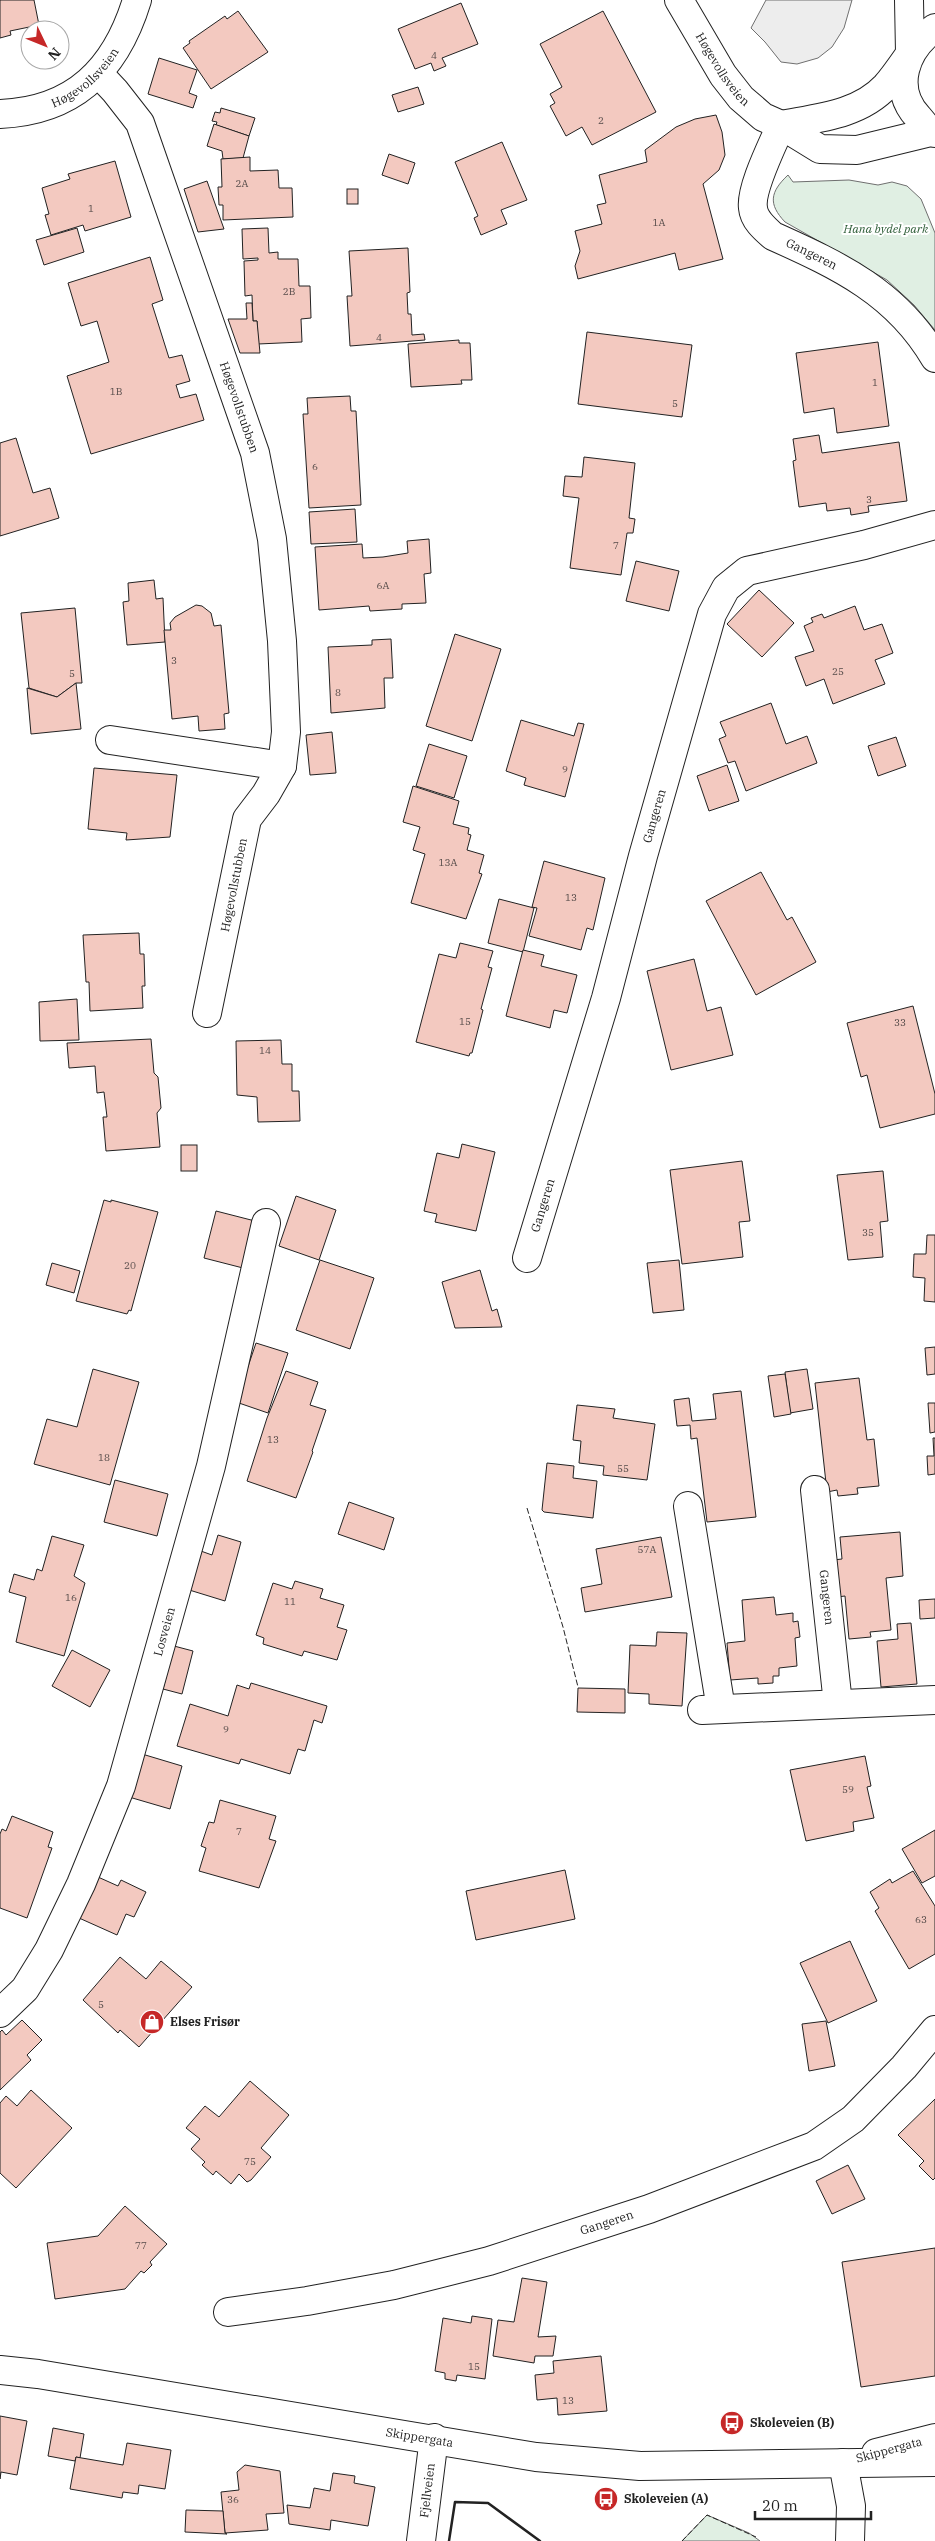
<svg xmlns="http://www.w3.org/2000/svg" width="935" height="2541" font-family="'IBM Plex Serif',serif">
  <style>
    .green { fill: #e0efe3; stroke: #6f6f6f }
    .parking { fill: #ededed; stroke: #6f6f6f }
    .building { fill: #f3c9c0; stroke: #222 }
    .lines { fill: none; stroke-linecap: round; stroke-linejoin: round }
    .street-casing { stroke: #222; stroke-width: 30 }
    .secondary-casing { stroke: #222; stroke-width: 30 }
    .street { stroke: #fff; stroke-width: 28 }
    .secondary { stroke: #fff; stroke-width: 28 }
    .fence { stroke: #222; stroke-width: 1; stroke-dasharray: 6 2.5; stroke-linecap: butt }
    .wall { stroke: #222; stroke-width: 2.5 }
    .labels { text-anchor: middle; stroke-width: 4; stroke-linejoin: round; paint-order: stroke }
    .number-label { font-size: 10px; fill: #564c4a }
    .street-label { font-size: 12px; fill: #222; stroke: #fff }
    .park-label { font-size: 12px; font-style: italic; fill: #2f5e38; stroke: #fff }
    .poi-label { font-size: 12px; font-weight: bold; fill: #222; stroke: #fff; text-anchor: start }
  </style>
  <rect width="100%" height="100%" fill="#fff"/>
  <g class="green">
    <path d="M788,175L793,182L849,180L878,185L892,182L907,186L921,199L935,233V330L914,305L887,280L785,222C768,204 770,192 788,175Z"/>
    <polygon points="707,2515 749,2533 760,2541 682,2541"/>
  </g>
  <polygon class="parking" points="766,0 852,0 844,28 832,47 818,58 797,64 781,62 765,42 751,28"/>
  <g class="building">
    <polygon points="0,0 34,0 39,25 10,31 11,35 0,38"/>
    <polygon points="461,3 478,44 442,58 446,66 434,71 431,63 415,69 398,29"/>
    <polygon points="238,11 268,52 211,89 183,48 190,43 189,41 225,16 227,19"/>
    <polygon points="603,11 656,112 592,145 582,127 566,136 550,106 555,103 550,94 562,87 540,44"/>
    <polygon points="159,58 197,70 189,93 197,96 193,108 148,94"/>
    <polygon points="418,87 424,104 398,112 392,95"/>
    <polygon points="221,108 255,118 249,136 216,125 217,122 212,121 215,112 220,113"/>
    <polygon points="716,115 722,132 725,155 719,170 703,184 723,259 679,270 675,253 578,279 575,266 580,251 575,231 602,224 597,205 606,203 599,175 647,162 645,150 676,127 695,119"/>
    <polygon points="214,124 249,136 243,158 223,159 222,151 207,146"/>
    <polygon points="502,142 527,200 501,210 507,224 481,235 474,218 478,216 455,162"/>
    <polygon points="389,154 415,163 408,184 382,175"/>
    <polygon points="250,157 250,171 278,170 279,188 292,188 293,217 223,220 223,205 219,205 218,187 222,187 221,159"/>
    <polygon points="115,161 131,217 85,231 83,225 51,235 45,215 49,214 42,188 70,179 68,174"/>
    <polygon points="207,181 224,229 198,232 184,189"/>
    <rect x="347" y="189" width="11" height="15"/>
    <polygon points="77,228 84,252 44,265 36,240"/>
    <polygon points="268,228 269,253 278,252 278,259 298,259 299,286 310,286 311,318 301,319 302,342 258,344 257,321 253,321 252,295 245,296 244,261 258,260 258,258 243,259 242,229"/>
    <polygon points="408,248 410,292 407,293 408,314 411,314 412,335 424,334 425,340 350,346 347,296 352,296 349,251"/>
    <polygon points="150,257 163,300 152,304 169,358 182,355 190,381 176,385 180,398 196,394 204,420 91,454 67,376 109,362 97,321 81,326 68,283"/>
    <polygon points="246,303 252,303 253,321 257,321 260,353 240,353 228,319 247,319"/>
    <polygon points="587,332 692,345 682,417 578,404"/>
    <polygon points="459,340 459,343 470,343 472,380 461,380 462,384 411,387 408,344"/>
    <polygon points="878,342 889,426 837,433 834,408 804,413 796,353"/>
    <polygon points="350,396 351,411 356,411 361,505 309,508 303,414 308,414 307,398"/>
    <polygon points="819,435 822,453 899,442 907,501 868,506 869,512 851,515 850,508 827,511 826,503 799,507 793,461 796,460 793,439"/>
    <polygon points="16,438 33,493 50,488 59,518 0,536 0,443"/>
    <polygon points="584,457 635,463 629,518 635,519 633,533 627,533 621,575 570,568 579,498 563,496 565,476 582,477"/>
    <polygon points="355,509 357,542 311,544 309,512"/>
    <polygon points="429,539 431,573 424,574 426,603 402,604 402,609 370,611 369,606 319,610 315,547 362,544 363,558 383,557 408,553 407,541"/>
    <polygon points="636,561 679,571 669,611 626,601"/>
    <polygon points="154,580 156,599 163,598 165,642 127,645 123,602 129,601 128,583"/>
    <polygon points="759,590 794,623 762,657 727,624"/>
    <polygon points="196,605 202,606 211,613 214,626 221,625 229,713 224,714 225,729 199,731 198,716 172,719 164,630 171,630 170,623 175,617"/>
    <polygon points="855,606 864,630 882,624 893,653 875,660 885,684 833,704 824,679 806,686 795,657 814,651 804,626 813,622 811,618 822,614 824,618"/>
    <polygon points="75,608 82,683 76,683 57,697 29,688 21,613"/>
    <polygon points="455,634 501,649 472,741 426,726"/>
    <polygon points="391,639 393,678 384,678 385,708 331,713 328,647 372,645 372,640"/>
    <polygon points="76,683 81,729 31,734 27,688 57,697"/>
    <polygon points="771,703 786,744 807,736 817,763 746,791 735,761 728,763 719,739 726,736 720,722"/>
    <polygon points="521,720 574,736 578,723 584,724 565,797 524,785 526,778 506,771"/>
    <polygon points="332,732 336,773 310,775 306,735"/>
    <polygon points="896,737 906,766 878,776 868,746"/>
    <polygon points="429,744 467,756 454,798 416,786"/>
    <polygon points="727,765 739,801 709,811 697,776"/>
    <polygon points="94,768 177,775 170,837 126,840 127,833 88,829"/>
    <polygon points="413,786 459,801 453,824 469,828 468,834 471,835 467,850 484,855 479,873 482,874 466,919 411,903 425,854 413,850 420,827 403,822"/>
    <polygon points="544,861 605,878 593,930 587,928 581,950 529,936 537,908 532,907"/>
    <polygon points="761,872 787,920 792,917 816,962 756,995 706,901"/>
    <polygon points="499,899 534,908 523,952 488,943"/>
    <polygon points="139,933 140,954 144,954 145,986 142,986 143,1008 90,1011 89,982 86,982 83,935"/>
    <polygon points="460,943 493,951 488,967 492,968 481,1009 483,1010 472,1053 470,1053 469,1056 416,1042 439,954 456,958"/>
    <polygon points="523,950 544,955 541,966 577,975 567,1013 554,1010 550,1028 506,1016"/>
    <polygon points="694,959 707,1011 721,1007 733,1055 671,1070 647,971"/>
    <polygon points="77,999 79,1040 40,1041 39,1002"/>
    <polygon points="913,1006 935,1094 935,1114 880,1128 867,1075 861,1077 847,1023"/>
    <polygon points="151,1039 154,1073 158,1077 161,1108 157,1113 160,1147 106,1151 103,1117 107,1117 104,1092 97,1093 95,1066 69,1068 67,1043"/>
    <polygon points="281,1040 282,1064 292,1064 292,1091 299,1091 300,1121 258,1122 257,1097 237,1095 236,1041"/>
    <polygon points="462,1144 495,1152 476,1231 435,1222 437,1214 424,1211 437,1153 459,1158"/>
    <rect x="181" y="1145" width="16" height="26"/>
    <polygon points="742,1161 750,1221 739,1222 743,1257 682,1264 670,1170"/>
    <polygon points="883,1171 888,1221 880,1222 883,1257 848,1260 837,1175"/>
    <polygon points="296,1196 336,1210 319,1260 279,1246"/>
    <polygon points="104,1200 111,1202 111,1200 158,1212 131,1311 129,1310 127,1314 76,1301"/>
    <polygon points="216,1211 255,1221 243,1268 204,1258"/>
    <polygon points="927,1235 935,1235 935,1302 924,1301 925,1278 913,1277 914,1254 926,1254"/>
    <polygon points="320,1260 374,1278 350,1349 296,1330"/>
    <polygon points="679,1260 684,1310 653,1313 647,1263"/>
    <polygon points="52,1263 80,1271 74,1293 46,1285"/>
    <polygon points="480,1270 492,1311 497,1309 502,1327 455,1328 442,1282"/>
    <polygon points="256,1343 288,1353 268,1413 236,1402"/>
    <polygon points="935,1347 935,1374 927,1375 925,1348"/>
    <polygon points="93,1369 139,1382 110,1485 34,1464 47,1419 77,1427"/>
    <polygon points="807,1369 813,1409 790,1413 785,1372"/>
    <polygon points="286,1371 318,1382 310,1405 326,1410 312,1451 313,1452 296,1498 247,1481 267,1418"/>
    <polygon points="785,1374 791,1414 774,1417 768,1376"/>
    <polygon points="859,1378 867,1440 874,1439 879,1486 857,1488 858,1494 838,1496 837,1490 827,1492 815,1383"/>
    <polygon points="741,1391 756,1517 707,1522 697,1438 691,1439 690,1425 677,1426 674,1400 689,1398 692,1421 716,1419 713,1394"/>
    <polygon points="928,1403 935,1403 935,1432 930,1433"/>
    <polygon points="577,1405 615,1409 613,1418 655,1424 647,1480 603,1475 604,1466 579,1463 581,1441 573,1440"/>
    <polygon points="933,1438 935,1438 935,1474 928,1475 927,1456 934,1456"/>
    <polygon points="547,1463 574,1466 573,1478 597,1481 593,1518 544,1512 542,1510"/>
    <polygon points="115,1480 168,1494 157,1536 104,1522"/>
    <polygon points="349,1502 394,1518 384,1550 338,1534"/>
    <polygon points="900,1532 903,1576 886,1578 891,1630 870,1632 871,1637 849,1639 845,1596 837,1597 833,1560 842,1559 840,1537"/>
    <polygon points="218,1535 241,1542 225,1601 186,1589 198,1550 212,1555"/>
    <polygon points="52,1536 84,1545 74,1576 85,1583 64,1656 16,1642 26,1597 9,1592 14,1574 34,1580 37,1569 42,1571"/>
    <polygon points="661,1537 672,1597 585,1612 581,1588 602,1584 596,1549"/>
    <polygon points="295,1581 323,1589 320,1598 344,1605 337,1627 347,1630 337,1660 304,1651 302,1656 263,1644 264,1638 256,1635 273,1583 292,1589"/>
    <polygon points="774,1597 776,1615 793,1613 793,1622 798,1621 800,1637 795,1638 797,1666 779,1668 779,1676 773,1676 773,1683 758,1684 758,1678 730,1680 727,1643 745,1641 742,1600"/>
    <polygon points="935,1599 935,1618 920,1619 919,1600"/>
    <polygon points="911,1623 917,1684 881,1687 877,1641 898,1639 897,1624"/>
    <polygon points="657,1632 687,1633 682,1706 649,1704 649,1694 628,1693 630,1645 656,1646"/>
    <polygon points="174,1646 193,1651 182,1694 163,1689"/>
    <polygon points="72,1650 110,1670 90,1707 52,1686"/>
    <polygon points="251,1683 327,1706 322,1723 314,1720 305,1751 298,1749 290,1774 241,1759 239,1764 177,1746 190,1704 228,1716 237,1685 249,1689"/>
    <polygon points="578,1688 625,1689 625,1713 577,1712"/>
    <polygon points="142,1754 182,1766 170,1809 129,1797"/>
    <polygon points="865,1756 871,1786 867,1787 874,1818 853,1822 854,1831 806,1841 790,1770"/>
    <polygon points="220,1800 276,1816 269,1839 276,1841 259,1888 199,1871 206,1848 201,1846 209,1822 214,1823"/>
    <polygon points="12,1816 53,1832 48,1847 52,1848 27,1918 0,1908 0,1834 2,1829 6,1831"/>
    <polygon points="935,1830 935,1876 922,1883 902,1849"/>
    <polygon points="565,1870 575,1919 476,1940 466,1891"/>
    <polygon points="913,1871 935,1906 935,1954 909,1969 875,1911 879,1908 870,1892 890,1879 892,1883"/>
    <polygon points="98,1877 118,1886 121,1880 146,1892 134,1917 126,1914 117,1935 79,1918"/>
    <polygon points="850,1941 877,2001 828,2023 800,1963"/>
    <polygon points="120,1957 146,1979 161,1961 192,1987 139,2047 120,2030 118,2033 83,2000"/>
    <polygon points="22,2020 42,2040 27,2055 31,2060 0,2090 0,2032 2,2030 6,2035"/>
    <polygon points="826,2021 835,2066 809,2071 802,2024"/>
    <polygon points="250,2081 289,2115 261,2148 271,2157 251,2180 247,2182 239,2174 231,2184 216,2171 213,2175 202,2165 205,2162 191,2149 200,2139 186,2128 205,2106 219,2117"/>
    <polygon points="31,2090 72,2128 16,2188 0,2173 0,2103 6,2096 17,2106"/>
    <polygon points="935,2099 935,2178 933,2180 919,2166 924,2161 898,2135"/>
    <polygon points="848,2165 865,2199 832,2214 816,2181"/>
    <polygon points="125,2206 167,2244 150,2262 152,2265 144,2273 141,2271 125,2289 55,2299 47,2243 98,2236"/>
    <polygon points="935,2248 935,2376 861,2387 842,2262"/>
    <polygon points="522,2278 547,2282 538,2337 556,2336 553,2356 535,2356 534,2363 493,2356 498,2320 514,2322"/>
    <polygon points="472,2316 492,2319 485,2379 457,2375 456,2381 445,2379 445,2373 435,2371 443,2318 471,2323"/>
    <polygon points="601,2356 607,2411 558,2415 557,2398 537,2400 535,2375 554,2373 553,2361"/>
    <polygon points="0,2416 27,2421 17,2475 1,2472 0,2479"/>
    <polygon points="53,2428 84,2434 80,2458 76,2457 75,2461 48,2456"/>
    <polygon points="127,2443 171,2450 165,2489 139,2485 138,2494 123,2492 122,2498 70,2489 76,2457 123,2465"/>
    <polygon points="245,2465 280,2471 284,2513 266,2514 268,2530 225,2533 221,2492 239,2490 237,2472"/>
    <polygon points="333,2473 355,2476 354,2483 375,2487 368,2526 331,2520 330,2530 289,2524 287,2505 310,2508 314,2488 330,2491"/>
    <polygon points="186,2510 223,2511 225,2533 227,2534 185,2532"/>
  </g>
  <g class="lines">
    <g class="street-casing">
      <g id="street">
        <path id="s1" d="M99,74L115,91L140,123L255,453L272,539L282,641L286,732L282,766L266,794L247,819L207,1013"/>
        <path id="s2" d="M781,125C773,144 750,189 753,208C754,220 765,229 773,236C840,266 897,293 935,358"/>
        <polyline points="110,740 282,766"/>
        <path id="s3" d="M527,1258L606,998L643,856L712,614L726,588L747,571L864,545L935,525"/>
        <path id="s4" d="M815,1490L838,1704"/>
        <polyline points="688,1506 721,1709"/>
        <polyline points="702,1710 935,1700"/>
        <path id="s5" d="M0,2013L25,1989L49,1950L81,1884L121,1786L211,1466L266,1223"/>
        <path id="s6" d="M228,2312L307,2301L394,2285L489,2261L649,2209L814,2146L853,2119L904,2067L935,2030"/>
        <polyline points="843,2463 851,2506 850,2541"/>
        <path id="s7" d="M421,2541L434,2438"/>
      </g>
    </g>
    <g class="secondary-casing">
      <g id="secondary">
        <path id="s8" d="M679,0L723,75L741,98L763,117L781,125L820,149L857,150L931,132"/>
        <polyline points="909,0 910,53"/>
        <path d="M935,28C905,49 891,88 918,117C923,123 928,130 935,133"/>
        <path id="s9" d="M0,114C75,111 116,69 137,0"/>
        <path d="M781,125C817,118 859,115 886,86C893,78 900,68 907,58"/>
        <path id="s10" d="M0,2370L38,2374L536,2457L640,2466L935,2462"/>
        <polyline points="876,2453 935,2438"/>
      </g>
    </g>
    <use href="#street" class="street"/>
    <use href="#secondary" class="secondary"/>
    <g class="fence">
      <polyline points="527,1508 563,1627 578,1687"/>
      <polyline points="682,2541 707,2515 756,2537"/>
    </g>
    <polyline class="wall" points="449,2541 455,2502 488,2503 540,2541"/>
  </g>
  <defs>
    <g id="shop-disc" transform="scale(1.25)"><circle r="9.5" fill="#c62828" stroke="#fff"/><path d="M-5-2.5h2.3a2.7 3.5 0 0 1 5.4 0H5L5.5 6h-11ZM-1.5-2.5h3a1.5 2.3 0 0 0-3 0Z" fill="#fff"/></g>
    <g id="bus-disc" transform="scale(1.25)"><circle r="9.5" fill="#c62828" stroke="#fff"/><path d="M-5-6H5V4H4V6H2V4H-2V6H-4V4H-5ZM-3.5-4V0h7V-4ZM-3.5 1.2v1.5H-2V1.2ZM2 1.2v1.5H3.5V1.2Z" fill="#fff"/></g>
  </defs>
  <g fill-rule="evenodd">
    <use href="#shop-disc" x="152" y="2022"/>
    <use href="#bus-disc" x="732" y="2423"/>
    <use href="#bus-disc" x="606" y="2499"/>
  </g>
  <g class="labels">
    <g class="number-label">
      <text x="434" y="59">4</text>
      <text x="601" y="124">2</text>
      <text x="242" y="187">2A</text>
      <text x="91" y="212">1</text>
      <text x="659" y="226">1A</text>
      <text x="289" y="295">2B</text>
      <text x="379" y="341">4</text>
      <text x="875" y="386">1</text>
      <text x="116" y="395">1B</text>
      <text x="675" y="407">5</text>
      <text x="315" y="470">6</text>
      <text x="869" y="503">3</text>
      <text x="616" y="549">7</text>
      <text x="383" y="589">6A</text>
      <text x="174" y="664">3</text>
      <text x="838" y="675">25</text>
      <text x="72" y="677">5</text>
      <text x="338" y="696">8</text>
      <text x="565" y="773">9</text>
      <text x="448" y="866">13A</text>
      <text x="571" y="901">13</text>
      <text x="465" y="1025">15</text>
      <text x="900" y="1026">33</text>
      <text x="265" y="1054">14</text>
      <text x="868" y="1236">35</text>
      <text x="130" y="1269">20</text>
      <text x="273" y="1443">13</text>
      <text x="104" y="1461">18</text>
      <text x="623" y="1472">55</text>
      <text x="647" y="1553">57A</text>
      <text x="71" y="1601">16</text>
      <text x="290" y="1605">11</text>
      <text x="226" y="1733">9</text>
      <text x="848" y="1793">59</text>
      <text x="239" y="1835">7</text>
      <text x="921" y="1923">63</text>
      <text x="101" y="2008">5</text>
      <text x="250" y="2165">75</text>
      <text x="141" y="2249">77</text>
      <text x="474" y="2370">15</text>
      <text x="568" y="2404">13</text>
      <text x="233" y="2503">36</text>
    </g>
    <g class="street-label">
      <text dy="4" stroke="none"><textPath href="#s8" startOffset="82">Høgevollsveien</textPath></text>
      <text dy="4" stroke="none"><textPath href="#s9" startOffset="96">Høgevollsveien</textPath></text>
      <text dy="4" stroke="none"><textPath href="#s2" startOffset="166">Gangeren</textPath></text>
      <text dy="4" stroke="none"><textPath href="#s1" startOffset="365">Høgevollstubben</textPath></text>
      <text dy="4" stroke="none"><textPath href="#s3" startOffset="460">Gangeren</textPath></text>
      <text transform="translate(234 885) rotate(-79)" y="4">Høgevollstubben</text>
      <text dy="4" stroke="none"><textPath href="#s3" startOffset="55">Gangeren</textPath></text>
      <text dy="4" stroke="none"><textPath href="#s4" startOffset="108">Gangeren</textPath></text>
      <text dy="4" stroke="none"><textPath href="#s5" startOffset="420">Losveien</textPath></text>
      <text dy="4" stroke="none"><textPath href="#s6" startOffset="390">Gangeren</textPath></text>
      <text dy="4" stroke="none"><textPath href="#s10" startOffset="425">Skippergata</textPath></text>
      <text transform="translate(889 2450) rotate(-15)" y="4">Skippergata</text>
      <text dy="4" stroke="none"><textPath href="#s7" startOffset="51">Fjellveien</textPath></text>
    </g>
    <g class="park-label">
      <text x="886" y="233">Hana bydel park</text>
    </g>
    <g class="poi-label">
      <text x="170" y="2026">Elses Frisør</text>
      <text x="750" y="2427">Skoleveien (B)</text>
      <text x="624" y="2503">Skoleveien (A)</text>
    </g>
  </g>
  <g transform="translate(45 45) rotate(133)"><circle r="24" fill="#ffffff" stroke="#a7a7a7"/>
  <path d="M0-4L9 19L0 12L-9 19Z" fill="#c62828"/>
  <text y="-8" font-size="14" font-weight="bold" text-anchor="middle" fill="#222222">N</text>
  </g>
  <path d="M755 2511v8h116v-8" fill="none" stroke="#222222" stroke-width="2.5"/>
  <text x="762" y="2511" font-size="15" fill="#222222" stroke="#ffffff" stroke-width="4" paint-order="stroke">20 m</text>
</svg>
